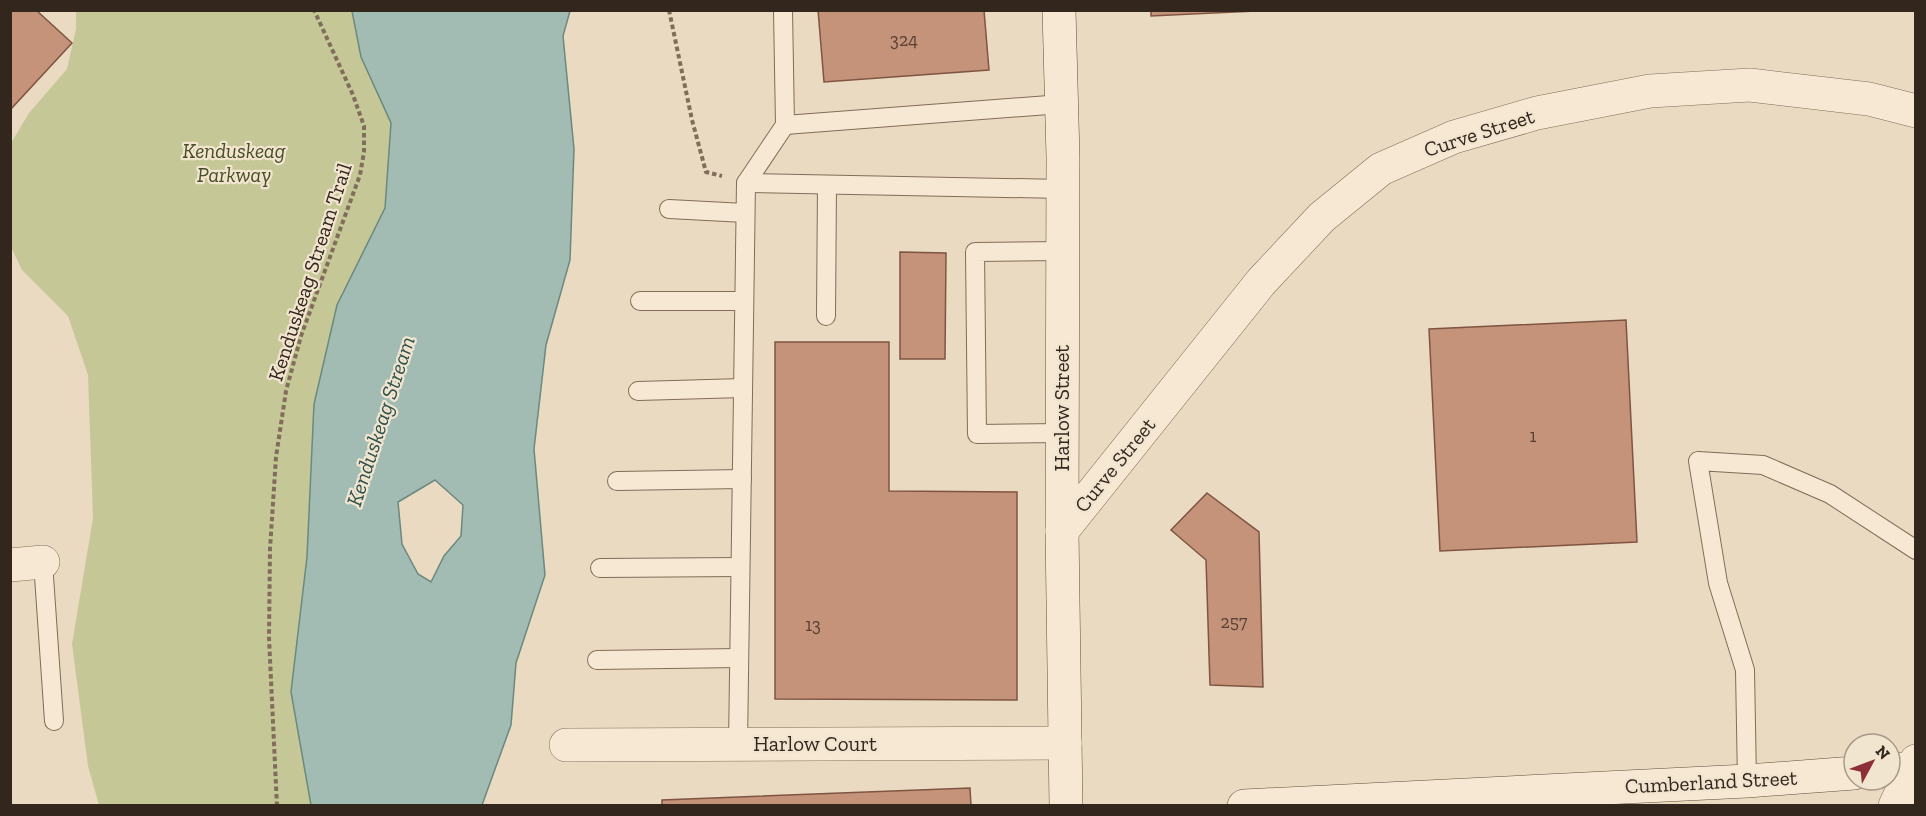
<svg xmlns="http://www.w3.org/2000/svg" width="1926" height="816" font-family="'Zilla Slab',serif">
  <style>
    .green { fill: #c5c796 }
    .water { fill: #a3bcb3; stroke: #6b897f; stroke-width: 1.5; fill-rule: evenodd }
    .building { fill: #c5927a; stroke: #7f5542; stroke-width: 1.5 }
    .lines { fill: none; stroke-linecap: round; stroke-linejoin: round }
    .lane-casing { stroke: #826c5a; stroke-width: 20 }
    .street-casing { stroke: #826c5a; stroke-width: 34 }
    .secondary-casing { stroke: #634d3d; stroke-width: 34 }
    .path { stroke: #826c5a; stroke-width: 4; stroke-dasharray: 4.5 3; stroke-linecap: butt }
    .lane { stroke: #f6e8d3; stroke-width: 18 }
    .street { stroke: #f6e8d3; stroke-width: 33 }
    .secondary { stroke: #f6e8d3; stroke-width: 33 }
    .labels { text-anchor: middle; stroke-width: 4.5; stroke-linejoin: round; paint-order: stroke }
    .number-label { font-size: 18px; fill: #584134 }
    .street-label { font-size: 21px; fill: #33261d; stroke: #f2e5d0 }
    .park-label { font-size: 21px; font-style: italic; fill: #474d25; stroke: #f2e5d0 }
    .water-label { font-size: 22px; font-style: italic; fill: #2d514c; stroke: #f2e5d0 }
  </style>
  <rect width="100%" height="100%" fill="#eadac1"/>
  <polygon class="green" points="76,11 352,11 361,57 391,123 385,208 337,305 291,692 311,805 99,805 88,766 72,644 93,518 88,375 68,316 22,270 11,247 11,143 29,113 67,69 76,29"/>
  <path class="water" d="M352,11H570L563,36L574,149L570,260L546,345L534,449L545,575L516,663L511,725L482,805H311L291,692L307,557L314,404L337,305L385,208L391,123L361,57ZM435,480L463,505L461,536L444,556L431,582L418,574L402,544L398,502Z"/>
  <g class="building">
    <polygon points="10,10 36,10 72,43 10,110"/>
    <polygon points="818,10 984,10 989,70 824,82"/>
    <polygon points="1151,10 1278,10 1151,16"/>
    <polygon points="900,252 946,253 945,359 900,359"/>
    <polygon points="1626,320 1637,542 1440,551 1429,329"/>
    <polygon points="775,342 889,342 889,491 1017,492 1017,700 775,699"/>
    <polygon points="1207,493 1259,532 1263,687 1210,685 1206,560 1171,530"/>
    <polygon points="970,788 971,806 662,806 662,800"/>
  </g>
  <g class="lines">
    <g class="lane-casing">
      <g id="lane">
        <polyline points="785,125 1062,104"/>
        <polyline points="746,183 1063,189"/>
        <polyline points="669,209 745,213"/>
        <polyline points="640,301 744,301"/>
        <polyline points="826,316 827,185"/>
        <polyline points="638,391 743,388"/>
        <polyline points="1062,433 977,434 975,252 1063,251"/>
        <polyline points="617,481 742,479"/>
        <polyline points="43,562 54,721"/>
        <polyline points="600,568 740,567"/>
        <polyline points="597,660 739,658"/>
        <polyline points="738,745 746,183 785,125 783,10"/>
        <polyline points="1747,781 1745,670 1718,583 1698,461 1763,465 1830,494 1916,550"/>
      </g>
    </g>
    <g class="street-casing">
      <g id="street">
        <polyline points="1062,531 1261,282 1322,217 1381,169 1454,137 1537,113 1650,91 1750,85 1869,99 1916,111"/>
        <polyline points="10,565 43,562"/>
        <polyline points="566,745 1065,743"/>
        <polyline points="1895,806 1916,761"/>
      </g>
    </g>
    <g class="secondary-casing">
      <g id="secondary">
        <polyline points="1059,10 1063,157 1062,531 1066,806"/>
        <polyline points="1890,770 1916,768"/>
        <polyline points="1244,806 1747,781 1854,773"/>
      </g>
    </g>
    <g class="path">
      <polyline points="669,10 692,120 706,172 722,176"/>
      <polyline points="277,806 269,638 270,549 276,457 286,391 301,336 360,175 364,152 364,126 353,95 314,10"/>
    </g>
    <use href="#lane" class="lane"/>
    <use href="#street" class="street"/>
    <use href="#secondary" class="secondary"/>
  </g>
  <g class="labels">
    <g class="number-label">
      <text x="904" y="46">324</text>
      <text x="1533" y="442">1</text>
      <text x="1234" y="628">257</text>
      <text x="813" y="631">13</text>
    </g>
    <g class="street-label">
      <text transform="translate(1479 133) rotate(-18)" y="7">Curve Street</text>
      <text transform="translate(310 272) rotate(-72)" y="7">Kenduskeag Stream Trail</text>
      <text transform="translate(1062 408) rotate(-90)" y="7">Harlow Street</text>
      <text transform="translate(1115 465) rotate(-51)" y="7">Curve Street</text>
      <text x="815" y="751">Harlow Court</text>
      <text transform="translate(1711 782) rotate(-3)" y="7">Cumberland Street</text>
    </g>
    <g class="park-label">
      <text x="234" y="158">Kenduskeag<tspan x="234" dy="24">Parkway</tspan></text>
    </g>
    <g class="water-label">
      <text transform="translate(380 421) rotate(-72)" y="8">Kenduskeag Stream</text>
    </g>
  </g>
  <rect width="1926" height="816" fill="none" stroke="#33261d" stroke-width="24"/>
  <g transform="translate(1872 762) rotate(49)"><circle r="28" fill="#f2e5d0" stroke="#a69988" stroke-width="1.5"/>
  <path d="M0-4.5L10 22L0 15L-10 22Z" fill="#8c2f38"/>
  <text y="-9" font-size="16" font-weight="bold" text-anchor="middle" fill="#33261d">N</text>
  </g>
</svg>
